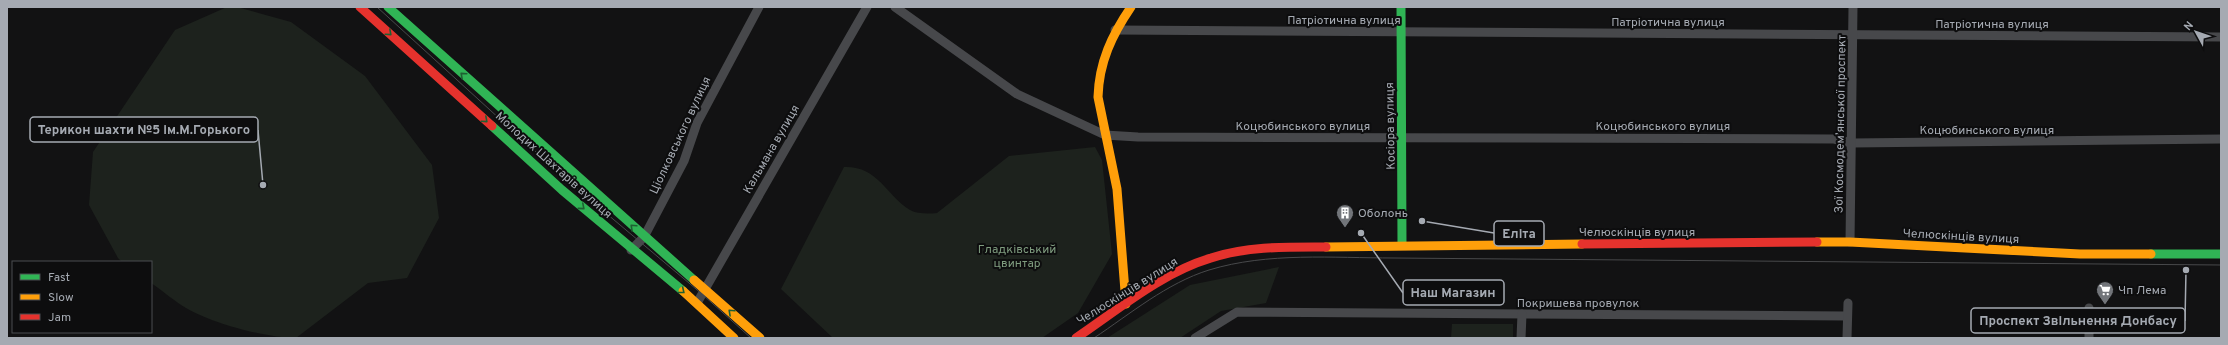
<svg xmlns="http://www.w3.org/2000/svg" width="2228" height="345" font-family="Overpass,sans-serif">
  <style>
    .green { fill: #1d221d }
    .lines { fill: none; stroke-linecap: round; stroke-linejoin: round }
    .street { stroke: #47484b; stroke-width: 9 }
    .fast { stroke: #30b455; stroke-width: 9 }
    .slow { stroke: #ff9f0a; stroke-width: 9 }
    .jam { stroke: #e5322d; stroke-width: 9 }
    .tram { stroke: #48494b; stroke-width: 1 }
    .oneway { stroke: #1e6032 }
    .labels { text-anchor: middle; stroke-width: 4; stroke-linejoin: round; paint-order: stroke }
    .street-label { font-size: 12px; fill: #a5aab2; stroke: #0d0d0e }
    .poi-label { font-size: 12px; fill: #a5aab2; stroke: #0d0d0e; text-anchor: start }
    .park-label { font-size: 12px; fill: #7e9b7e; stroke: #0d0d0e }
    .leader { fill: none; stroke: #a5aab2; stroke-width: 1.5 }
    .callout-dot { fill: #a5aab2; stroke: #0d0d0e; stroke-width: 1.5 }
    .callout { fill: #0d0d0e; stroke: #a5aab2; stroke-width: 1.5 }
    .callout-label { font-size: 13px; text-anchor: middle; font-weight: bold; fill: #a5aab2 }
  </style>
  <rect width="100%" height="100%" fill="#121213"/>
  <g class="green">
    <path d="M227,7H237L291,22L365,76L432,165L439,218L407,278L368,283L296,338C266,338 211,323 186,308C174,301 163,291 151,283V262H122L118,258L89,205L93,152L175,30Z"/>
    <path d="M1095,147L1102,160L1112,254L1078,313L1042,338H833L781,289L844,167C878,166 885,194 910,210C917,214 928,214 937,213L1009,156Z"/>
    <polygon points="1279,267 1266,303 1221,311 1180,338 1107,338 1190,285"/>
    <polygon points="1452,324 1513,324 1513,338 1451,338"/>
  </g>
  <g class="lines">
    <g class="street">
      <polyline points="895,7 1017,94 1105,135 1138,137 1834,139 1852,143 2221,139"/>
      <polyline points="1115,30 2221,37"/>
      <polyline points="1850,242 1853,7"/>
      <polyline points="631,250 644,237 684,161 697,123 759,7"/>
      <polyline points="697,303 867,7"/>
      <polyline points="1195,338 1237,312 1847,316"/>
      <polyline points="1521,338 1522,314"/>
      <polyline points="1847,338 1848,303"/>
      <polyline points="2089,338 2089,308"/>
    </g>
    <g class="fast">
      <polyline points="388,7 694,280"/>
      <polyline points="1401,7 1402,245"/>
      <polyline points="492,126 562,190 683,291"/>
      <polyline points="2151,254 2221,254"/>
    </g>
    <g class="slow">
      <polyline points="1817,242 1850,242 2080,254 2151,254"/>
      <polyline points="1326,247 1582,244"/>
      <polyline points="694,280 760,338"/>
      <polyline points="683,291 734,338"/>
      <path d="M1126,304L1117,189L1098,97C1099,62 1112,35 1131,7"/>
    </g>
    <g class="jam">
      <polyline points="360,7 492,126"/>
      <polyline points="1582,244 1817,242"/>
      <path d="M1076,338C1119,309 1161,273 1211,258C1248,246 1287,247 1326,247"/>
    </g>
    <g class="tram">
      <polyline points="377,7 569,182 702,294 751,338"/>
      <path d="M1094,338C1130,314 1167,283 1209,270C1268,252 1333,258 1394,258L2221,265"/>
    </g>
  </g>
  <defs><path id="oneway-chevron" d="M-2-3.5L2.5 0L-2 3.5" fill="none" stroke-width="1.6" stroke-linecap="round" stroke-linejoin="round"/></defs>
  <g class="oneway">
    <use href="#oneway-chevron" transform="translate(389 33) rotate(42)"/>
    <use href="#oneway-chevron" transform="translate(463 75) rotate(-138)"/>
    <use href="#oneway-chevron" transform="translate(485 120) rotate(42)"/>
    <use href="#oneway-chevron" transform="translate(582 207) rotate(41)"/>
    <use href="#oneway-chevron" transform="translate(633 227) rotate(-137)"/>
    <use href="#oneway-chevron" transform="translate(682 291) rotate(39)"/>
    <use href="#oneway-chevron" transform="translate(731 312) rotate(-137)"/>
  </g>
  <defs>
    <g id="building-pin" transform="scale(0.9)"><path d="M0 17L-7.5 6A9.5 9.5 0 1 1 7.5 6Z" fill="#72757a" stroke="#0d0d0e"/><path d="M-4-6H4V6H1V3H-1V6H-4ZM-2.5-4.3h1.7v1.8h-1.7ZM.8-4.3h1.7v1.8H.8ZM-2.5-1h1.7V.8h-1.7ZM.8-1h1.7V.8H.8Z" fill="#fff"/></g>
    <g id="supermarket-pin" transform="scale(0.9)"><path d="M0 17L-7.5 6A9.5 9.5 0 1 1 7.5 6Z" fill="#72757a" stroke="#0d0d0e"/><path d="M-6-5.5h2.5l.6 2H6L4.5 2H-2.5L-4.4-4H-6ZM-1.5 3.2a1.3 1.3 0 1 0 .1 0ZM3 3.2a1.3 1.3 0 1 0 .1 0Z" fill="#fff"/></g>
  </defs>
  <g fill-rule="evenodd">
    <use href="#building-pin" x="1345" y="213"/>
    <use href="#supermarket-pin" x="2105" y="290"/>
  </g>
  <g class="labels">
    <g class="street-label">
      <text x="1344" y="24">Патріотична вулиця</text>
      <text x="1668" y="26">Патріотична вулиця</text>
      <text x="1992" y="28">Патріотична вулиця</text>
      <text transform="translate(1840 124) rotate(-89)" y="4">Зої Космодем’янської проспект</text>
      <text x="1303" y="130">Коцюбинського вулиця</text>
      <text transform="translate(1390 126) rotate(-91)" y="4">Косіора вулиця</text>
      <text x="1663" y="130">Коцюбинського вулиця</text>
      <text x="1987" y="134">Коцюбинського вулиця</text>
      <text transform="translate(680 135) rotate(-65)" y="4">Ціолковського вулиця</text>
      <text transform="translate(771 149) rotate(-60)" y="4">Кальмана вулиця</text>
      <text transform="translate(554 165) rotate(42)" y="4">Молодих Шахтарів вулиця</text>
      <text x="1637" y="236">Челюскінців вулиця</text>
      <text transform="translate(1961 236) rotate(3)" y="4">Челюскінців вулиця</text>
      <text transform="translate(1127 291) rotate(-32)" y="4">Челюскінців вулиця</text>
      <text x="1578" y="307">Покришева провулок</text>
    </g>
    <g class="poi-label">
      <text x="1358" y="217">Оболонь</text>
      <text x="2118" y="294">Чп Лема</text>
    </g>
    <g class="park-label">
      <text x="1017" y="253">Гладківський<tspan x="1017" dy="14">цвинтар</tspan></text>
    </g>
  </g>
  <path class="leader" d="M263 185L258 130M1422 221L1494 233M1361 233L1403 293M2186 270L2185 321"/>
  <g class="callout-dot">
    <circle cx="263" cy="185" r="4"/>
    <circle cx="1422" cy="221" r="4"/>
    <circle cx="1361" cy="233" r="4"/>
    <circle cx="2186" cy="270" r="4"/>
  </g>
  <g class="callout">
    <rect x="30" y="117" width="228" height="25" rx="4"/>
    <rect x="1494" y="221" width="50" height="25" rx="4"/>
    <rect x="1403" y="280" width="101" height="25" rx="4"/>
    <rect x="1971" y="308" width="214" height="25" rx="4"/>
  </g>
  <g class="callout-label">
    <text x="144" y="134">Терикон шахти №5 ім.М.Горького</text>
    <text x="1519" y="238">Еліта</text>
    <text x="1453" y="297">Наш Магазин</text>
    <text x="2078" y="325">Проспект Звільнення Донбасу</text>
  </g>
  <rect width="2228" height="345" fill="none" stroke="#a5aab2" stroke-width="16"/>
  <rect x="12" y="261" width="140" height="72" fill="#0d0d0e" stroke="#4a4c50"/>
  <rect x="20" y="274" width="20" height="6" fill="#30b455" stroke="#4a4c50"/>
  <text x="48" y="281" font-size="12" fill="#a5aab2">Fast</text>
  <rect x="20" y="294" width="20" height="6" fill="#ff9f0a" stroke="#4a4c50"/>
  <text x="48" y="301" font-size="12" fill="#a5aab2">Slow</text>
  <rect x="20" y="314" width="20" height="6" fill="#e5322d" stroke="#4a4c50"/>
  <text x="48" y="321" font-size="12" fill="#a5aab2">Jam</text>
  <g transform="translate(2196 32) rotate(310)" stroke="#0d0d0e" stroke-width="3" paint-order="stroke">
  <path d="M0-3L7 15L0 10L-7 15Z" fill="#a5aab2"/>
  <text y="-6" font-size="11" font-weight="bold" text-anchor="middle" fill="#a5aab2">N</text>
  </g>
</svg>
